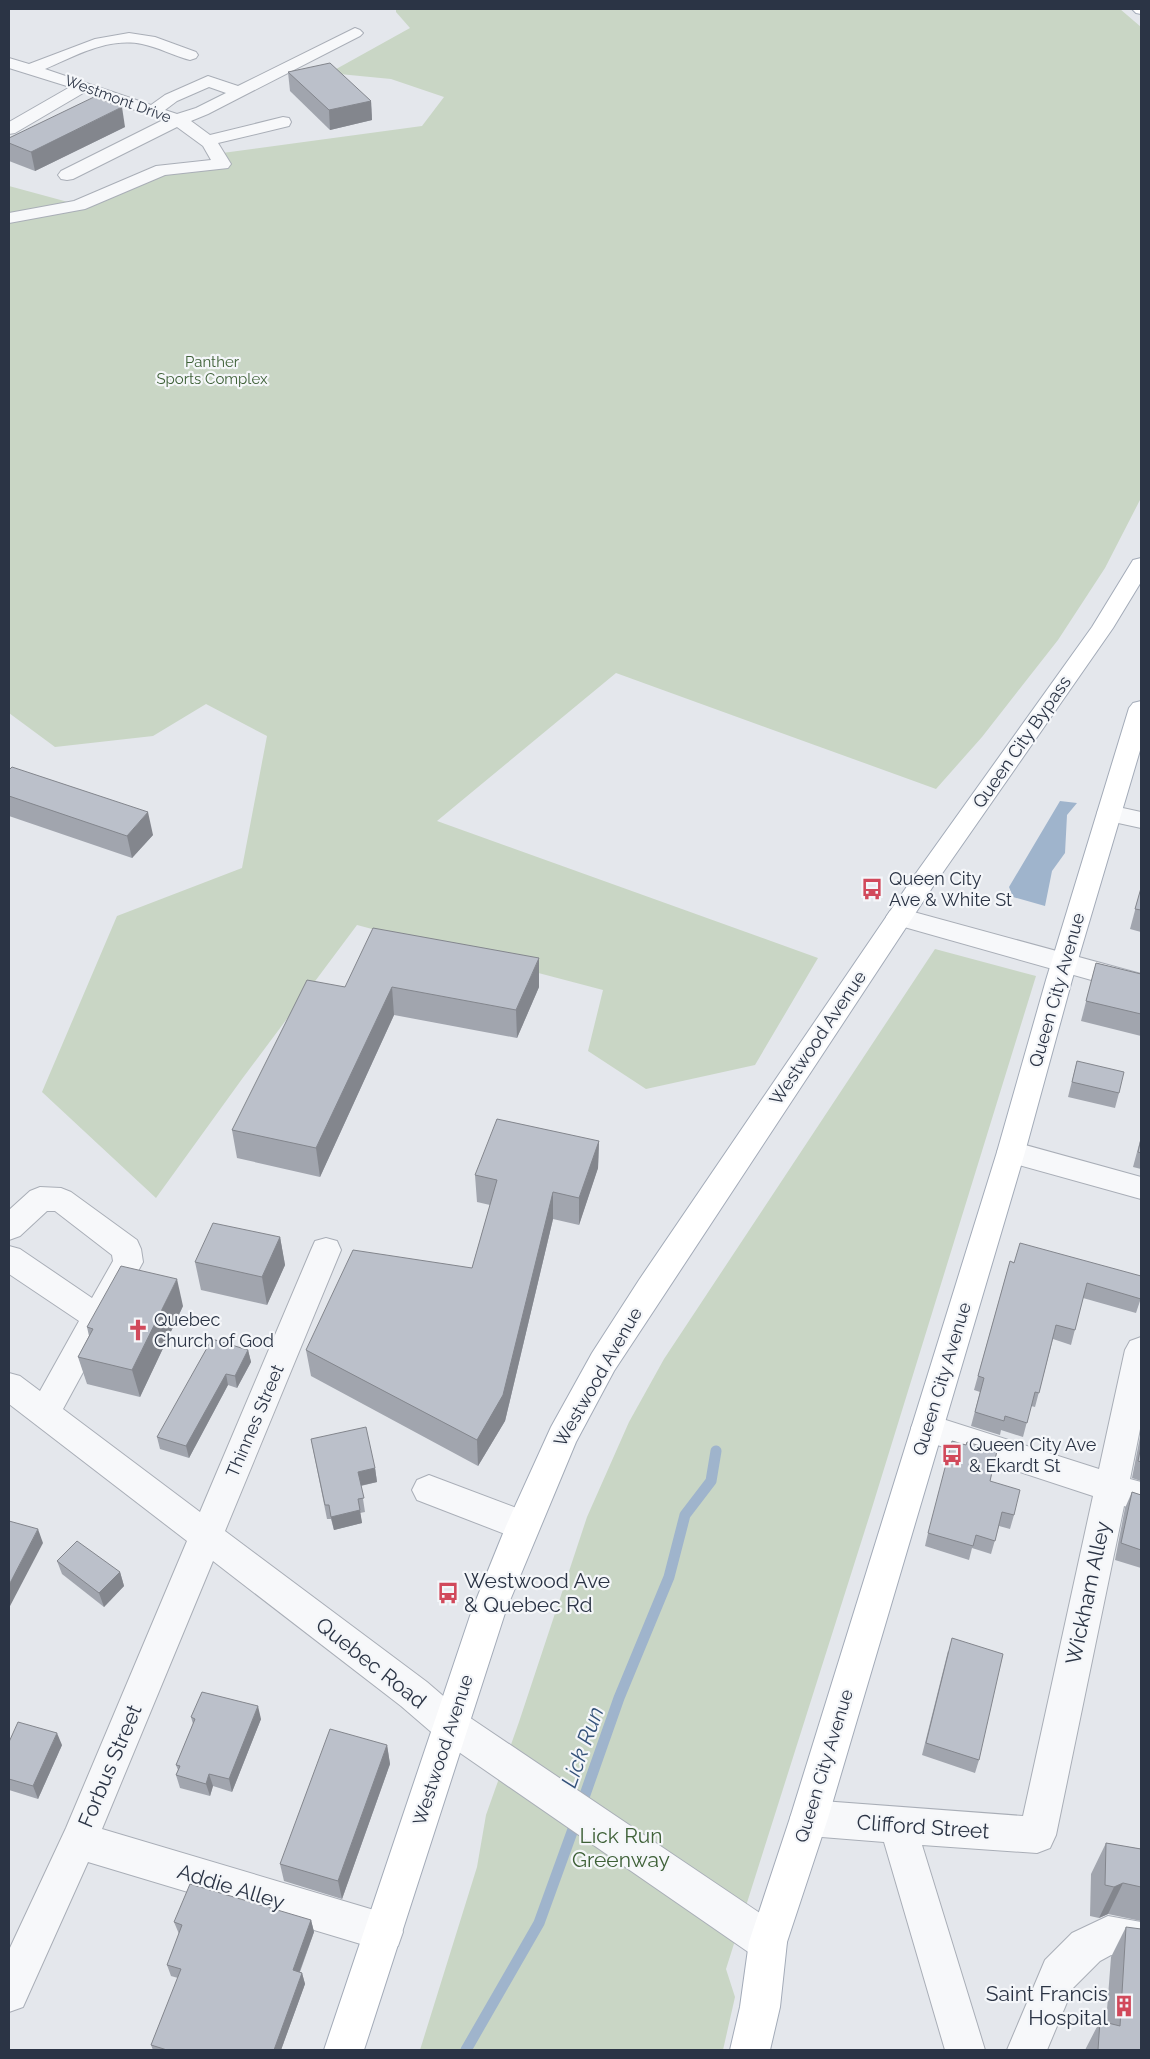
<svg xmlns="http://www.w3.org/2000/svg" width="1150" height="2059" font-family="Raleway,sans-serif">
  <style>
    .green { fill: #c9d6c5 }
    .water { fill: #9fb4cc }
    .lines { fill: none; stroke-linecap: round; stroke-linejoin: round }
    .stream { stroke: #9fb4cc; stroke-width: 11 }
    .minor-casing { stroke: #a9aeb7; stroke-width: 2 }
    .major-casing { stroke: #a3abb8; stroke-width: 2 }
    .minor { fill: #f7f8fa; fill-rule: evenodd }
    .major { fill: #fff; fill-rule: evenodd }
    .wall { fill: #a1a5ae }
    .shaded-wall { fill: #83868d }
    .building { fill: #bbc0ca; stroke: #83868d }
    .labels { text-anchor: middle; stroke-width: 4.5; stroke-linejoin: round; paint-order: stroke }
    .far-street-label { font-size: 15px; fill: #2b3445; stroke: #f4f6f9 }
    .far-park-label { font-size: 15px; fill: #3f6138; stroke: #f4f6f9 }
    .street-label { font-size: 18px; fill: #2b3445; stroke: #f4f6f9 }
    .poi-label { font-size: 18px; fill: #2b3445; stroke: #f4f6f9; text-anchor: start }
    .near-poi-label { font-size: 21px; fill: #2b3445; stroke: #f4f6f9; text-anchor: start }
    .near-street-label { font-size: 21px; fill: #2b3445; stroke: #f4f6f9 }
    .near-park-label { font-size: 21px; fill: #3f6138; stroke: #f4f6f9 }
    .near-water-label { font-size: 22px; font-style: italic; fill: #34527a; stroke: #f4f6f9 }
  </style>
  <rect width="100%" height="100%" fill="#e4e7ec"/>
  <g class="green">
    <polygon points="396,9 1120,9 1141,27 1141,498 1105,568 1058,640 982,737 936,789 616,673 437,821 818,958 755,1065 646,1089 588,1051 603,990 357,925 242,1079 156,1198 42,1092 117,916 242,868 267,736 206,704 153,736 55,747 9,713 9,186 79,205 149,174 222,164 215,154 422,126 444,97 391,79 329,73 410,28 396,12"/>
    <polygon points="935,949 1036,976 871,1511 726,1969 735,1997 723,2050 420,2050 477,1867 486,1815 519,1722 587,1517 629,1422 664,1359"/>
  </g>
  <polygon class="water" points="1060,801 1077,803 1067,815 1065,853 1052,871 1045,906 1013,897 1009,887"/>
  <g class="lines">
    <g class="stream">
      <polyline points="581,1806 619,1698 669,1577 685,1515 711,1481 716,1451"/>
      <polyline points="466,2050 539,1923 576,1821"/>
    </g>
    <g class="minor-casing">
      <g id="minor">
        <path d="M355,28L360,30L363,33L360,36L208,114L191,121L210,135L283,117L289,118L291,122L289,126L218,143L231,164L228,168L165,175L85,209L9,223V213L74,201L156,166L211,160L203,146L177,127L73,179L67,180L61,179L58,175L61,171L163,120L85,92L15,133L9,134V122L70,87L9,68V58L29,64L95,39L129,33L155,37L196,52L198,55L196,58L190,60C174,56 158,47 142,44C108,37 75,56 45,69L151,105L165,95L208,76L238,86ZM209,87L226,93L196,108L177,114L165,110L177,101Z"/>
        <polygon points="1109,805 1141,812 1141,828 1100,819 1097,813 1100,807"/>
        <polygon points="899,908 1141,974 1141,994 890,923 886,917 890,911"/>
        <polygon points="1011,1141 1141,1177 1141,1199 1001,1160 997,1152 1001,1144"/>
        <polygon points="40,1187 61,1188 71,1192 137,1240 141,1249 143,1262 63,1409 200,1512 311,1250 315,1241 326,1238 337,1241 341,1250 225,1531 427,1682 463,1713 782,1928 787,1942 782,1956 768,1961 754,1956 437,1737 401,1706 213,1561 102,1829 384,1913 398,1918 403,1932 398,1946 384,1951 88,1862 23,2007 9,2012 9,1950 66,1828 187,1541 9,1404 9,1373 20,1376 40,1391 79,1321 9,1274 9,1246 20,1249 92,1298 113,1261 112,1255 55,1211 47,1211 20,1236 9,1240 9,1210 30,1191"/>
        <polygon points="1141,1337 1141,1424 1130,1479 1141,1482 1141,1512 1124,1506 1056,1835 1050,1848 1037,1853 922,1845 985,2050 945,2050 884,1842 809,1836 796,1831 790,1818 796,1805 809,1800 1023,1816 1093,1496 916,1438 911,1428 916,1418 927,1414 1099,1469 1125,1350 1130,1341"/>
        <polygon points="429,1475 535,1515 540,1526 535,1537 523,1541 417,1500 412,1490 417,1480"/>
        <polygon points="1108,1916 1141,1922 1141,1960 1111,1955 1100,1961 1073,1988 1047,2050 1007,2050 1045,1960 1072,1933"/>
      </g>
    </g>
    <g class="major-casing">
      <g id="major">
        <polygon points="1132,9 1141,9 1141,14 1136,13"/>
        <polygon points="1141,558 1141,582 1113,628 932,888 614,1371 576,1442 506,1610 364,2050 324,2050 472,1610 506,1526 551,1427 592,1353 639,1280 914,876 1092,627 1133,560"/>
        <polygon points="1141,701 1141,747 1072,980 1025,1152 828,1818 787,1942 780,2007 770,2050 730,2050 740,2007 749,1942 790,1818 997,1152 1046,980 1129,708 1133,703"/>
      </g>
    </g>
    <use href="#minor" class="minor"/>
    <use href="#major" class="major"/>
  </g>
  <g class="wall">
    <polygon points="288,72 371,101 372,120 330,130 290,91"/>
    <polygon points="125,127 35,171 9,161 9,138"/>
    <polygon points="9,770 153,835 132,858 9,816"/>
    <polygon points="1141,888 1141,932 1130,929"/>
    <polygon points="1096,963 1141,974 1141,1036 1081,1021"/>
    <polygon points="345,987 539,987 517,1038 394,1015 320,1177 237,1158 232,1130"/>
    <polygon points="1077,1061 1119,1093 1115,1108 1068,1097"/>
    <polygon points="1141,1137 1141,1169 1133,1167"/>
    <polygon points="599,1141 598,1168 579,1225 553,1219 505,1421 478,1466 311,1376 306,1350 472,1268 490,1205 477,1202 475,1175"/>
    <polygon points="280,1237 285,1265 267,1305 201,1290 195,1262"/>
    <polygon points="1010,1261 1141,1298 1136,1313 1083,1298 1071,1345 1053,1339 1035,1407 1031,1406 1023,1437 1001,1430 1000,1435 971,1426 980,1392 974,1390"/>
    <polygon points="183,1306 140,1397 87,1384 78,1357 89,1336 87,1327"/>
    <polygon points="248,1350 251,1362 237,1388 228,1385 189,1458 160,1449 157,1437"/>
    <polygon points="1141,1432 1141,1481 1132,1478"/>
    <polygon points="311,1439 375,1468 377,1482 361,1486 365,1512 360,1513 362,1523 334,1530 331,1519 327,1519"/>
    <polygon points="990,1481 1014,1515 1010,1529 999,1526 991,1554 972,1548 969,1560 925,1546 928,1533"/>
    <polygon points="1132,1492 1141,1495 1141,1568 1115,1560 1125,1508"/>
    <polygon points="57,1561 120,1572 124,1586 104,1607 62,1574"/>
    <polygon points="948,1651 979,1760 975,1773 922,1755"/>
    <polygon points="191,1717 261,1719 232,1792 213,1786 210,1796 180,1788 176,1775 178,1770 176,1765 193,1724"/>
    <polygon points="9,1742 62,1745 38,1799 9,1790"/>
    <polygon points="387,1745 390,1764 342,1899 284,1881 280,1864"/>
    <polygon points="1106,1843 1141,1849 1141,1921 1108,1914 1099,1918 1090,1916 1091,1874"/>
    <polygon points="311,1920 314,1932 300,1972 302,1973 305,1984 281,2050 153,2050 151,2045 178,1978 171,1976 167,1965 179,1934 174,1922"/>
    <polygon points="1126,1927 1141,2050 1085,2050 1100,2021 1106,2023 1111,1957"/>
  </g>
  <g class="shaded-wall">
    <polygon points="371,101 372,120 330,130 329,110"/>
    <polygon points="122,107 125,127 35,171 31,152"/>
    <polygon points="148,812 153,835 132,858 127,836"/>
    <polygon points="539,958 539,987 517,1038 516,1010"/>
    <polygon points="392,987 394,1015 320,1177 316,1148"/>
    <polygon points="599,1141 598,1168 579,1225 579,1198"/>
    <polygon points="553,1192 553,1219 505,1421 478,1466 477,1440"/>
    <polygon points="280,1237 285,1265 267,1305 262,1277"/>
    <polygon points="177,1279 183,1306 140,1397 132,1370"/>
    <polygon points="248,1350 251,1362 237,1388 235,1376"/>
    <polygon points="226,1374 228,1385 189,1458 186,1446"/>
    <polygon points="375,1468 377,1482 359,1486 358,1472"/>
    <polygon points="360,1510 362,1523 334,1530 331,1517"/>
    <polygon points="38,1529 43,1543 9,1608 9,1585"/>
    <polygon points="120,1572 124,1586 104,1607 99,1593"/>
    <polygon points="258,1706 261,1719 232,1792 229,1779"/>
    <polygon points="57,1733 62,1745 38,1799 33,1786"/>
    <polygon points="387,1745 390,1764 342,1899 338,1881"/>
    <polygon points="209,1774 213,1786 210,1796 206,1784"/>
    <polygon points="1123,1883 1108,1914 1099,1918 1114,1887"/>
    <polygon points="311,1920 314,1932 296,1981 293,1970"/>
    <polygon points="302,1973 305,1984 281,2050 274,2050"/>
  </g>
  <g class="building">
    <polygon points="330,63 371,101 329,110 288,72"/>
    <polygon points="94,97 122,107 31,152 9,143 9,138"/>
    <polygon points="12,767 148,812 127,836 9,796 9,770"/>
    <polygon points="1141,888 1141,910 1135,909"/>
    <polygon points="373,928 539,958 516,1010 392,987 316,1148 232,1130 307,980 345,987"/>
    <polygon points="1096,963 1141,974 1141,1014 1086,1001"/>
    <polygon points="1077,1061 1124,1072 1119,1093 1072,1082"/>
    <polygon points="497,1119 599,1141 579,1198 553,1192 503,1395 477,1440 306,1350 353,1250 472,1268 497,1180 475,1175"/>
    <polygon points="1141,1139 1141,1153 1138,1152"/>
    <polygon points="213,1223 280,1237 262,1277 195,1262"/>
    <polygon points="1020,1243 1141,1276 1141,1299 1087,1283 1075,1330 1056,1325 1039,1393 1035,1392 1027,1423 1005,1416 1004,1421 975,1412 984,1378 978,1376 1010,1261 1014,1263"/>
    <polygon points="121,1266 177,1279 132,1370 78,1357 93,1329 87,1327"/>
    <polygon points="212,1339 248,1350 235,1376 226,1374 186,1446 157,1437"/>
    <polygon points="366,1427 375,1468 358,1472 364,1498 358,1499 360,1510 331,1517 329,1505 325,1505 311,1439"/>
    <polygon points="952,1441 966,1445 967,1442 997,1451 990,1481 1020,1490 1014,1515 1002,1512 995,1541 976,1535 973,1546 928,1533"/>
    <polygon points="1141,1446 1141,1462 1138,1461"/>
    <polygon points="1132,1492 1141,1495 1141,1550 1121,1543"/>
    <polygon points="9,1521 38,1529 9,1585"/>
    <polygon points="77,1541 120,1572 99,1593 57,1561"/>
    <polygon points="952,1638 1003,1654 979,1760 926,1743"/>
    <polygon points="202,1692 258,1706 229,1779 209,1774 206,1784 176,1775 180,1766 176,1765 195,1719 191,1717"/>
    <polygon points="18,1722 57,1733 33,1786 9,1779 9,1742"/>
    <polygon points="330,1729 387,1745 338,1881 280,1864"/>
    <polygon points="1106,1843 1141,1849 1141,1887 1123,1883 1114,1887 1105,1885"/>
    <polygon points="190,1884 311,1920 293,1970 302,1973 274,2050 167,2050 151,2045 181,1969 167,1965 182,1925 174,1922"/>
    <polygon points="1126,1927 1141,1929 1141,2050 1098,2050 1100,2021 1120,2026"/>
  </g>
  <defs>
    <g id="bus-bare" transform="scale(1.725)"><path d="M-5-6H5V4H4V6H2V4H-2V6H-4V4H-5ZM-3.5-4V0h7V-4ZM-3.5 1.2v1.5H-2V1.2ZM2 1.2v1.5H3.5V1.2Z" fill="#d1495b" stroke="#f4f6f9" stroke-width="2.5" paint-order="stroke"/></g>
    <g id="church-bare" transform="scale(1.725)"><path d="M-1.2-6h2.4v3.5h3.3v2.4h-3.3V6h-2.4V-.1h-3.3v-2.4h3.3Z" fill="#d1495b" stroke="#f4f6f9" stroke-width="2.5" paint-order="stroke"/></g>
    <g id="building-bare" transform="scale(1.725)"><path d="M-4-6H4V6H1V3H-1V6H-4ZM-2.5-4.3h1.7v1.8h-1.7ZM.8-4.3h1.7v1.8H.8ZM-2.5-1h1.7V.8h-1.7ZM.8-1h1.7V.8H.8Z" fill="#d1495b" stroke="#f4f6f9" stroke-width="2.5" paint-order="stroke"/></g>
  </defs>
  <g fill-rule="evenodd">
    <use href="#bus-bare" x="872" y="889"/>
    <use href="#church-bare" x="138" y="1330"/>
    <use href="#bus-bare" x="952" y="1455"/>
    <use href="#bus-bare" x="448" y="1593"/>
    <use href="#building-bare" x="1124" y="2006"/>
  </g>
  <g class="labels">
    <g class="far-street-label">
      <text transform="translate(118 99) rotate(20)" y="5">Westmont Drive</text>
    </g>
    <g class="far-park-label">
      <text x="212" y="367">Panther<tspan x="212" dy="17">Sports Complex</tspan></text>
    </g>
    <g class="street-label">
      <text transform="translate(1022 742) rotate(-55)" y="6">Queen City Bypass</text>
      <text transform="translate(1057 990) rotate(-74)" y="6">Queen City Avenue</text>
      <text transform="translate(818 1038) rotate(-56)" y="6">Westwood Avenue</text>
      <text transform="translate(598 1377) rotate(-60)" y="6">Westwood Avenue</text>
      <text transform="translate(942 1379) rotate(-73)" y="6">Queen City Avenue</text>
      <text transform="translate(255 1421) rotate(-67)" y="6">Thinnes Street</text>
      <text transform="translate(443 1750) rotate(-72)" y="6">Westwood Avenue</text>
      <text transform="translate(824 1766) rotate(-73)" y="6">Queen City Avenue</text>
    </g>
    <g class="poi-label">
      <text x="889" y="885">Queen City<tspan x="889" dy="21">Ave &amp; White St</tspan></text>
      <text x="154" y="1326">Quebec<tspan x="154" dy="21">Church of God</tspan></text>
      <text x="969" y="1451">Queen City Ave<tspan x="969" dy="21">&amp; Ekardt St</tspan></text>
    </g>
    <g class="near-poi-label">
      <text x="464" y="1588">Westwood Ave<tspan x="464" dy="24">&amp; Quebec Rd</tspan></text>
      <text x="1108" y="2001" text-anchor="end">Saint Francis<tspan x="1108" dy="24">Hospital</tspan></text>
    </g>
    <g class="near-street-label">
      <text transform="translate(1088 1593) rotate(-78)" y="7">Wickham Alley</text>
      <text transform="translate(371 1663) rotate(38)" y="7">Quebec Road</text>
      <text transform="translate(110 1766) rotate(-67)" y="7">Forbus Street</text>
      <text transform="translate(923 1827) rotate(4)" y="7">Clifford Street</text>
      <text transform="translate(231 1887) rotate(17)" y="7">Addie Alley</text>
    </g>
    <g class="near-park-label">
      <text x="621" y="1843">Lick Run<tspan x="621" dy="24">Greenway</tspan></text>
    </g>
    <g class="near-water-label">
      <text transform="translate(582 1747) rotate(-70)" y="8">Lick Run</text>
    </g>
  </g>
  <rect width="1150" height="2059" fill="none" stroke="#2b3445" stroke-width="20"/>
</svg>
